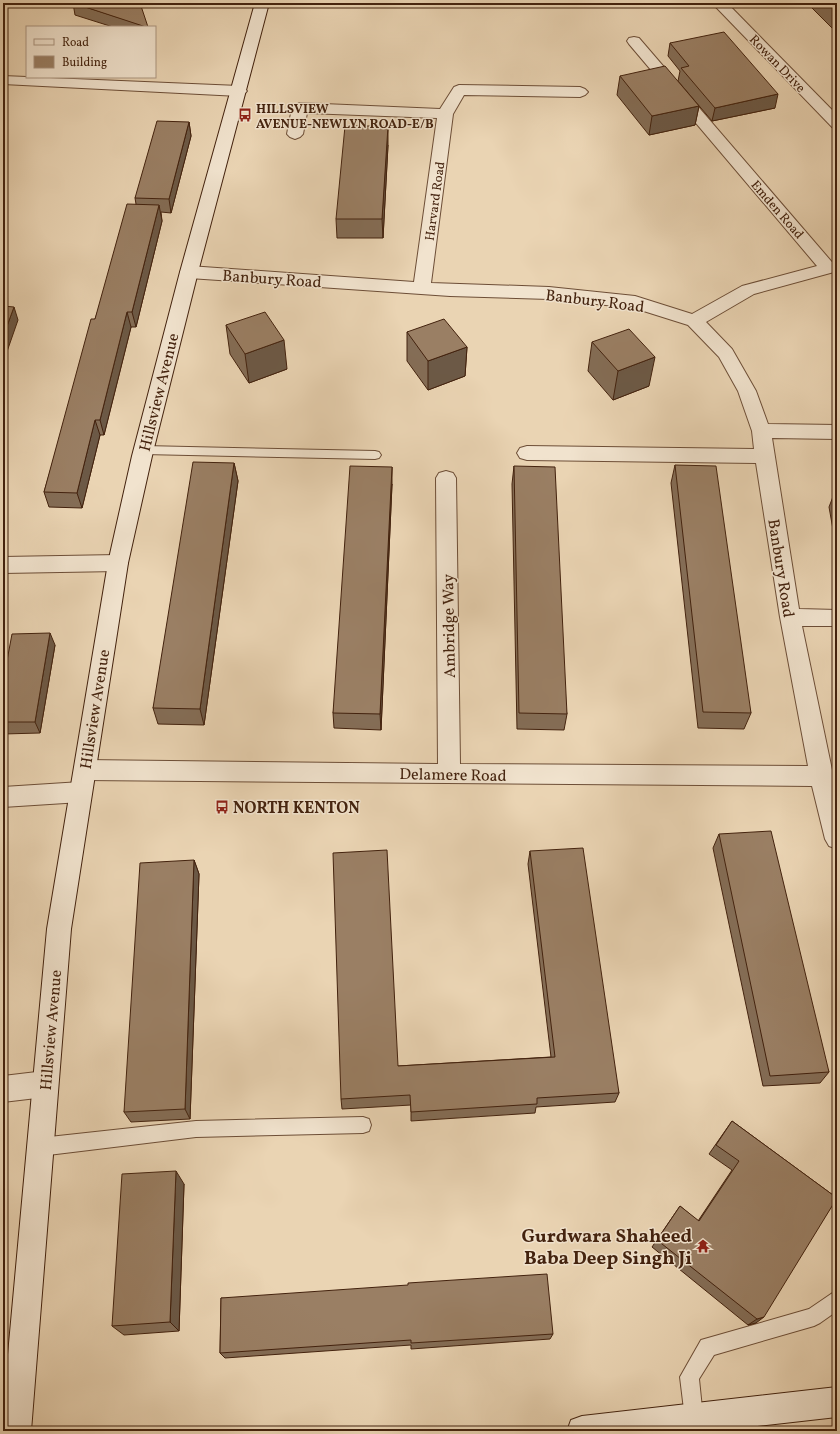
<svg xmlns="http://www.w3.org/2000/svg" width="840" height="1434" font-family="Vollkorn,serif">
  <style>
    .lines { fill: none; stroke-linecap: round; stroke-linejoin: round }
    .lane-casing { stroke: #6d4e37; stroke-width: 2 }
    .street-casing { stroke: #6d4e37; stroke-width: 2 }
    .secondary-casing { stroke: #43220e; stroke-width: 2 }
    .lane { fill: #f1e3ce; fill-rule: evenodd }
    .street { fill: #f1e3ce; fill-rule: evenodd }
    .secondary { fill: #f1e3ce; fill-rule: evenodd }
    .wall { fill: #846d56; stroke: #43220e }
    .shaded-wall { fill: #6c5946; stroke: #43220e }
    .building { fill: #9a7f64; stroke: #43220e }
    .labels { text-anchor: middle; stroke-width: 3; stroke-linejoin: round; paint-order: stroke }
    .far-street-label { font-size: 13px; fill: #43220e; stroke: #f1e3ce }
    .far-poi-label { font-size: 13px; font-weight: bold; fill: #43220e; stroke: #f1e3ce; text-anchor: start }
    .street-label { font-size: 16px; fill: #43220e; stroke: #f1e3ce }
    .poi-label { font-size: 16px; font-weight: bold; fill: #43220e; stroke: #f1e3ce; text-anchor: start }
    .near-poi-label { font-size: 19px; font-weight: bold; fill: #43220e; stroke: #f1e3ce; text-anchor: end }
  </style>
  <rect width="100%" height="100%" fill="#ead4b3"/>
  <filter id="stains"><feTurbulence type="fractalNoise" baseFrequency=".005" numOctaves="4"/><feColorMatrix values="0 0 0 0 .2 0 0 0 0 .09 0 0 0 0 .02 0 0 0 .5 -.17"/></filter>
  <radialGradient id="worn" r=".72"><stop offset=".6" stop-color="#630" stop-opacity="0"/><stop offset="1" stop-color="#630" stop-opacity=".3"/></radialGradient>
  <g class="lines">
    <g class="lane-casing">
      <g id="lane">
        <polygon points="144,446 375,451 379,452 381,455 379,458 375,459 144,454 140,453 138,450 140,447"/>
        <polygon points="363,1117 369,1119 371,1125 369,1131 363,1133 196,1137 40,1156 34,1153 31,1147 34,1141 40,1138 196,1121"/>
        <polygon points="837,1291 837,1311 820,1323 814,1326 714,1355 699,1379 703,1418 701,1425 694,1427 687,1425 685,1418 680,1377 701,1340 809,1309 831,1294"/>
      </g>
    </g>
    <g class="street-casing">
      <g id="street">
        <polygon points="712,3 727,3 837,115 837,129 832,127"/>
        <polygon points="634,37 639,38 837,268 834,272 754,294 706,322 732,349 756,391 768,424 837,425 837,439 772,438 799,609 837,610 837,626 802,626 837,794 837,849 829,846 825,839 812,786 85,780 77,777 74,770 77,763 85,760 438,764 436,478 439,473 446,471 453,473 456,478 460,764 808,766 780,617 756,463 527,460 520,458 517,453 520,448 527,446 754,449 752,431 738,391 719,357 688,325 634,308 549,299 450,296 189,278 183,276 180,272 183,268 189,266 414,282 437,118 307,113 303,134 300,137 295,139 290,137 287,134 292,108 295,105 300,103 440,109 454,87 459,85 580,87 585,89 588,92 585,95 580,97 464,95 453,114 431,283 549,287 635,296 692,314 742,286 817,266 629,44 627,41 629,38"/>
        <polygon points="3,76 239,86 244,88 247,91 244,94 239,96 3,84"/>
        <polygon points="118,555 125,557 128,563 125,569 118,571 3,573 3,557"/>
        <polygon points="81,782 89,785 92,792 89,799 81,802 3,807 3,787"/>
        <polygon points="45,1071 54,1075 58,1084 54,1093 45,1097 3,1102 3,1076"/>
      </g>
    </g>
    <g class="secondary-casing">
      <g id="secondary">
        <polygon points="255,3 269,3 198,272 152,456 128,563 71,929 31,1431 3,1431 3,1409 47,929 108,563 132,456 180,272"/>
        <polygon points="837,1387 837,1417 713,1431 567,1431 571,1420 582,1416"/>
      </g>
    </g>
    <use href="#lane" class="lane"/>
    <use href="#street" class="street"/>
    <use href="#secondary" class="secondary"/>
  </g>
  <g class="wall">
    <polygon points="73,3 148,27 113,27 75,15"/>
    <polygon points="807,3 837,3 837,32 836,32"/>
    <polygon points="670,43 775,108 712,121 678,81 680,71 668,56"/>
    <polygon points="620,76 699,106 695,125 649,135 617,95"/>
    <polygon points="189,122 191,136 171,213 161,212 162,221 136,327 131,327 104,435 100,435 82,508 49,507 44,492 95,319 136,204 135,198"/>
    <polygon points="388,145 383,238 337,238 336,219"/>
    <polygon points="226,325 287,369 249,383 230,354"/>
    <polygon points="407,332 467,347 465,376 428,390 407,361"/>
    <polygon points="592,342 649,386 613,400 588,371"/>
    <polygon points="234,463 238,481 204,725 158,724 153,708"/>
    <polygon points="675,465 751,713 744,729 698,728 671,483"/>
    <polygon points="514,466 567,714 564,730 517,729 512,484"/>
    <polygon points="392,484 381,730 334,728 333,713"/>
    <polygon points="834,494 837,494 837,552 829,507"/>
    <polygon points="55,645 40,733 3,734 3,682"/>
    <polygon points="719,834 829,1072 820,1083 763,1086 713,848"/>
    <polygon points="530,851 619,1093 615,1102 536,1107 535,1113 411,1121 411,1105 342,1109 341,1099 398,1066 551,1057 528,864"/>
    <polygon points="194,860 199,874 190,1119 131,1122 124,1112"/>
    <polygon points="732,1121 837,1198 756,1323 748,1325 652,1247 680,1206 698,1221 732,1170 709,1154"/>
    <polygon points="184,1184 179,1331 124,1335 112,1326"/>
    <polygon points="221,1298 553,1334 550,1339 411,1349 411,1345 225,1358 220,1353"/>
  </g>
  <g class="shaded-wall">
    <polygon points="778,94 775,108 712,121 715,108"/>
    <polygon points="699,106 695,125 649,135 652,116"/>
    <polygon points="189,122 191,136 171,213 169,199"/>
    <polygon points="388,126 388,145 383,238 382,219"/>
    <polygon points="159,205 162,221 136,327 132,312"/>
    <polygon points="14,307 18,320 3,363 3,337"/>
    <polygon points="127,312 131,327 104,435 100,420"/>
    <polygon points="284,340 287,369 249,383 245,354"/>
    <polygon points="467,347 465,376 428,390 428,361"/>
    <polygon points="655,357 649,386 613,400 618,371"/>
    <polygon points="95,420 100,435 82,508 77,493"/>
    <polygon points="234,463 238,481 204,725 200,709"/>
    <polygon points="392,467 392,484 381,730 380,714"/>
    <polygon points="50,633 55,645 40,733 35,722"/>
    <polygon points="194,860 199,874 190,1119 185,1109"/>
    <polygon points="176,1171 184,1184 179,1331 170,1322"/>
    <polygon points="764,1317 756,1323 748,1325 757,1319"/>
  </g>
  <g class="building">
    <polygon points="73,3 140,3 148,27 146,27"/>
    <polygon points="830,3 837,3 837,10"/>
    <polygon points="724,32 778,94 715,108 681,68 689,66 670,43"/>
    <polygon points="665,66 699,106 652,116 620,76"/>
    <polygon points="157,121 189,122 169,199 135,198"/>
    <polygon points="345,126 388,126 382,219 336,219"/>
    <polygon points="127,204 159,205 132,312 127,312 100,420 95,420 77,493 44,492 91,319 95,319"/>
    <polygon points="3,306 14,307 3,337"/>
    <polygon points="265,312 284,340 245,354 226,325"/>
    <polygon points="444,319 467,347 428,361 407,332"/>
    <polygon points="629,329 655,357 618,371 592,342"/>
    <polygon points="193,462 234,463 200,709 153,708"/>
    <polygon points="675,465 716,466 751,713 703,712"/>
    <polygon points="350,466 392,467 380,714 333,713"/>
    <polygon points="514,466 555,467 567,714 519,713"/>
    <polygon points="834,494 837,494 837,512"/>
    <polygon points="50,633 35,722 3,722 3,682 12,634"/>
    <polygon points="771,831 829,1072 770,1076 719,834"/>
    <polygon points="583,848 619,1093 537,1098 537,1104 411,1112 410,1095 341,1099 333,853 387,850 398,1066 555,1057 530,851"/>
    <polygon points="194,860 185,1109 124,1112 140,863"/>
    <polygon points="732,1121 837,1198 764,1317 757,1319 657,1240 680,1206 699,1221 739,1161 716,1145"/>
    <polygon points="176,1171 170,1322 112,1326 122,1174"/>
    <polygon points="547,1274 553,1334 411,1343 411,1340 220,1353 221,1298 408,1285 408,1283"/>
  </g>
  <defs>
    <g id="bus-bare" transform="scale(1.08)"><path d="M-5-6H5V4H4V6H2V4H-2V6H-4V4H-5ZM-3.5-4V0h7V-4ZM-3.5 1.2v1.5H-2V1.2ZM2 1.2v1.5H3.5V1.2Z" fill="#8f2418" stroke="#f1e3ce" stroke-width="2.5" paint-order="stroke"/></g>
    <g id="temple-bare" transform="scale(1.08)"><path d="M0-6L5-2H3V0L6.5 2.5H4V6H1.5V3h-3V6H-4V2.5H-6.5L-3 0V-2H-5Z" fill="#8f2418" stroke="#f1e3ce" stroke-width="2.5" paint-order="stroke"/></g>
  </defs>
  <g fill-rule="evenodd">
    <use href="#bus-bare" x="245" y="115"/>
    <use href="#bus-bare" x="222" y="807"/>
    <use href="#temple-bare" x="703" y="1246"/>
  </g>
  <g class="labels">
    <g class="far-street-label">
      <text transform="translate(778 63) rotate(46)" y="5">Rowan Drive</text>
      <text transform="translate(434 201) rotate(-82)" y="5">Harvard Road</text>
      <text transform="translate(778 209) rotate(49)" y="5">Emden Road</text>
    </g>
    <g class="far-poi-label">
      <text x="256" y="113">HILLSVIEW<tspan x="256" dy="15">AVENUE-NEWLYN ROAD-E/B</tspan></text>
    </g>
    <g class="street-label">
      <text transform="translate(272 278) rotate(4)" y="6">Banbury Road</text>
      <text transform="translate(595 300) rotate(7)" y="6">Banbury Road</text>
      <text transform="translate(158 392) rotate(-76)" y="6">Hillsview Avenue</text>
      <text transform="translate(782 568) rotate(81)" y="6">Banbury Road</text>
      <text transform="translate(448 626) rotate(-91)" y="6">Ambridge Way</text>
      <text transform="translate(94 709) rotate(-81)" y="6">Hillsview Avenue</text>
      <text transform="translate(453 774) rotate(1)" y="6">Delamere Road</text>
      <text transform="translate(50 1030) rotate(-85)" y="6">Hillsview Avenue</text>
    </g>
    <g class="poi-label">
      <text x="233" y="813">NORTH KENTON</text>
    </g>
    <g class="near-poi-label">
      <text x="692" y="1242">Gurdwara Shaheed<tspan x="692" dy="22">Baba Deep Singh Ji</tspan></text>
    </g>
  </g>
  <rect width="840" height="1434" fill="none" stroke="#ead4b3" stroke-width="16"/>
  <rect x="4" y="4" width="832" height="1426" fill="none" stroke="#43220e" stroke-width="2"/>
  <rect x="8" y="8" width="824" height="1418" fill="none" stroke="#43220e"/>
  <rect x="26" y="26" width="130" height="52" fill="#f1e3ce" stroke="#ab9681"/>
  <rect x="34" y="39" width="20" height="6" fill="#f1e3ce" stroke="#ab9681"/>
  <text x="62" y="46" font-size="12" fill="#43220e">Road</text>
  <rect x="34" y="56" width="20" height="12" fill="#9a7f64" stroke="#ab9681"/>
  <text x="62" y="66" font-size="12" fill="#43220e">Building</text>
  <rect width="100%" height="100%" filter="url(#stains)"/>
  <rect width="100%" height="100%" fill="url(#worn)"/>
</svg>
